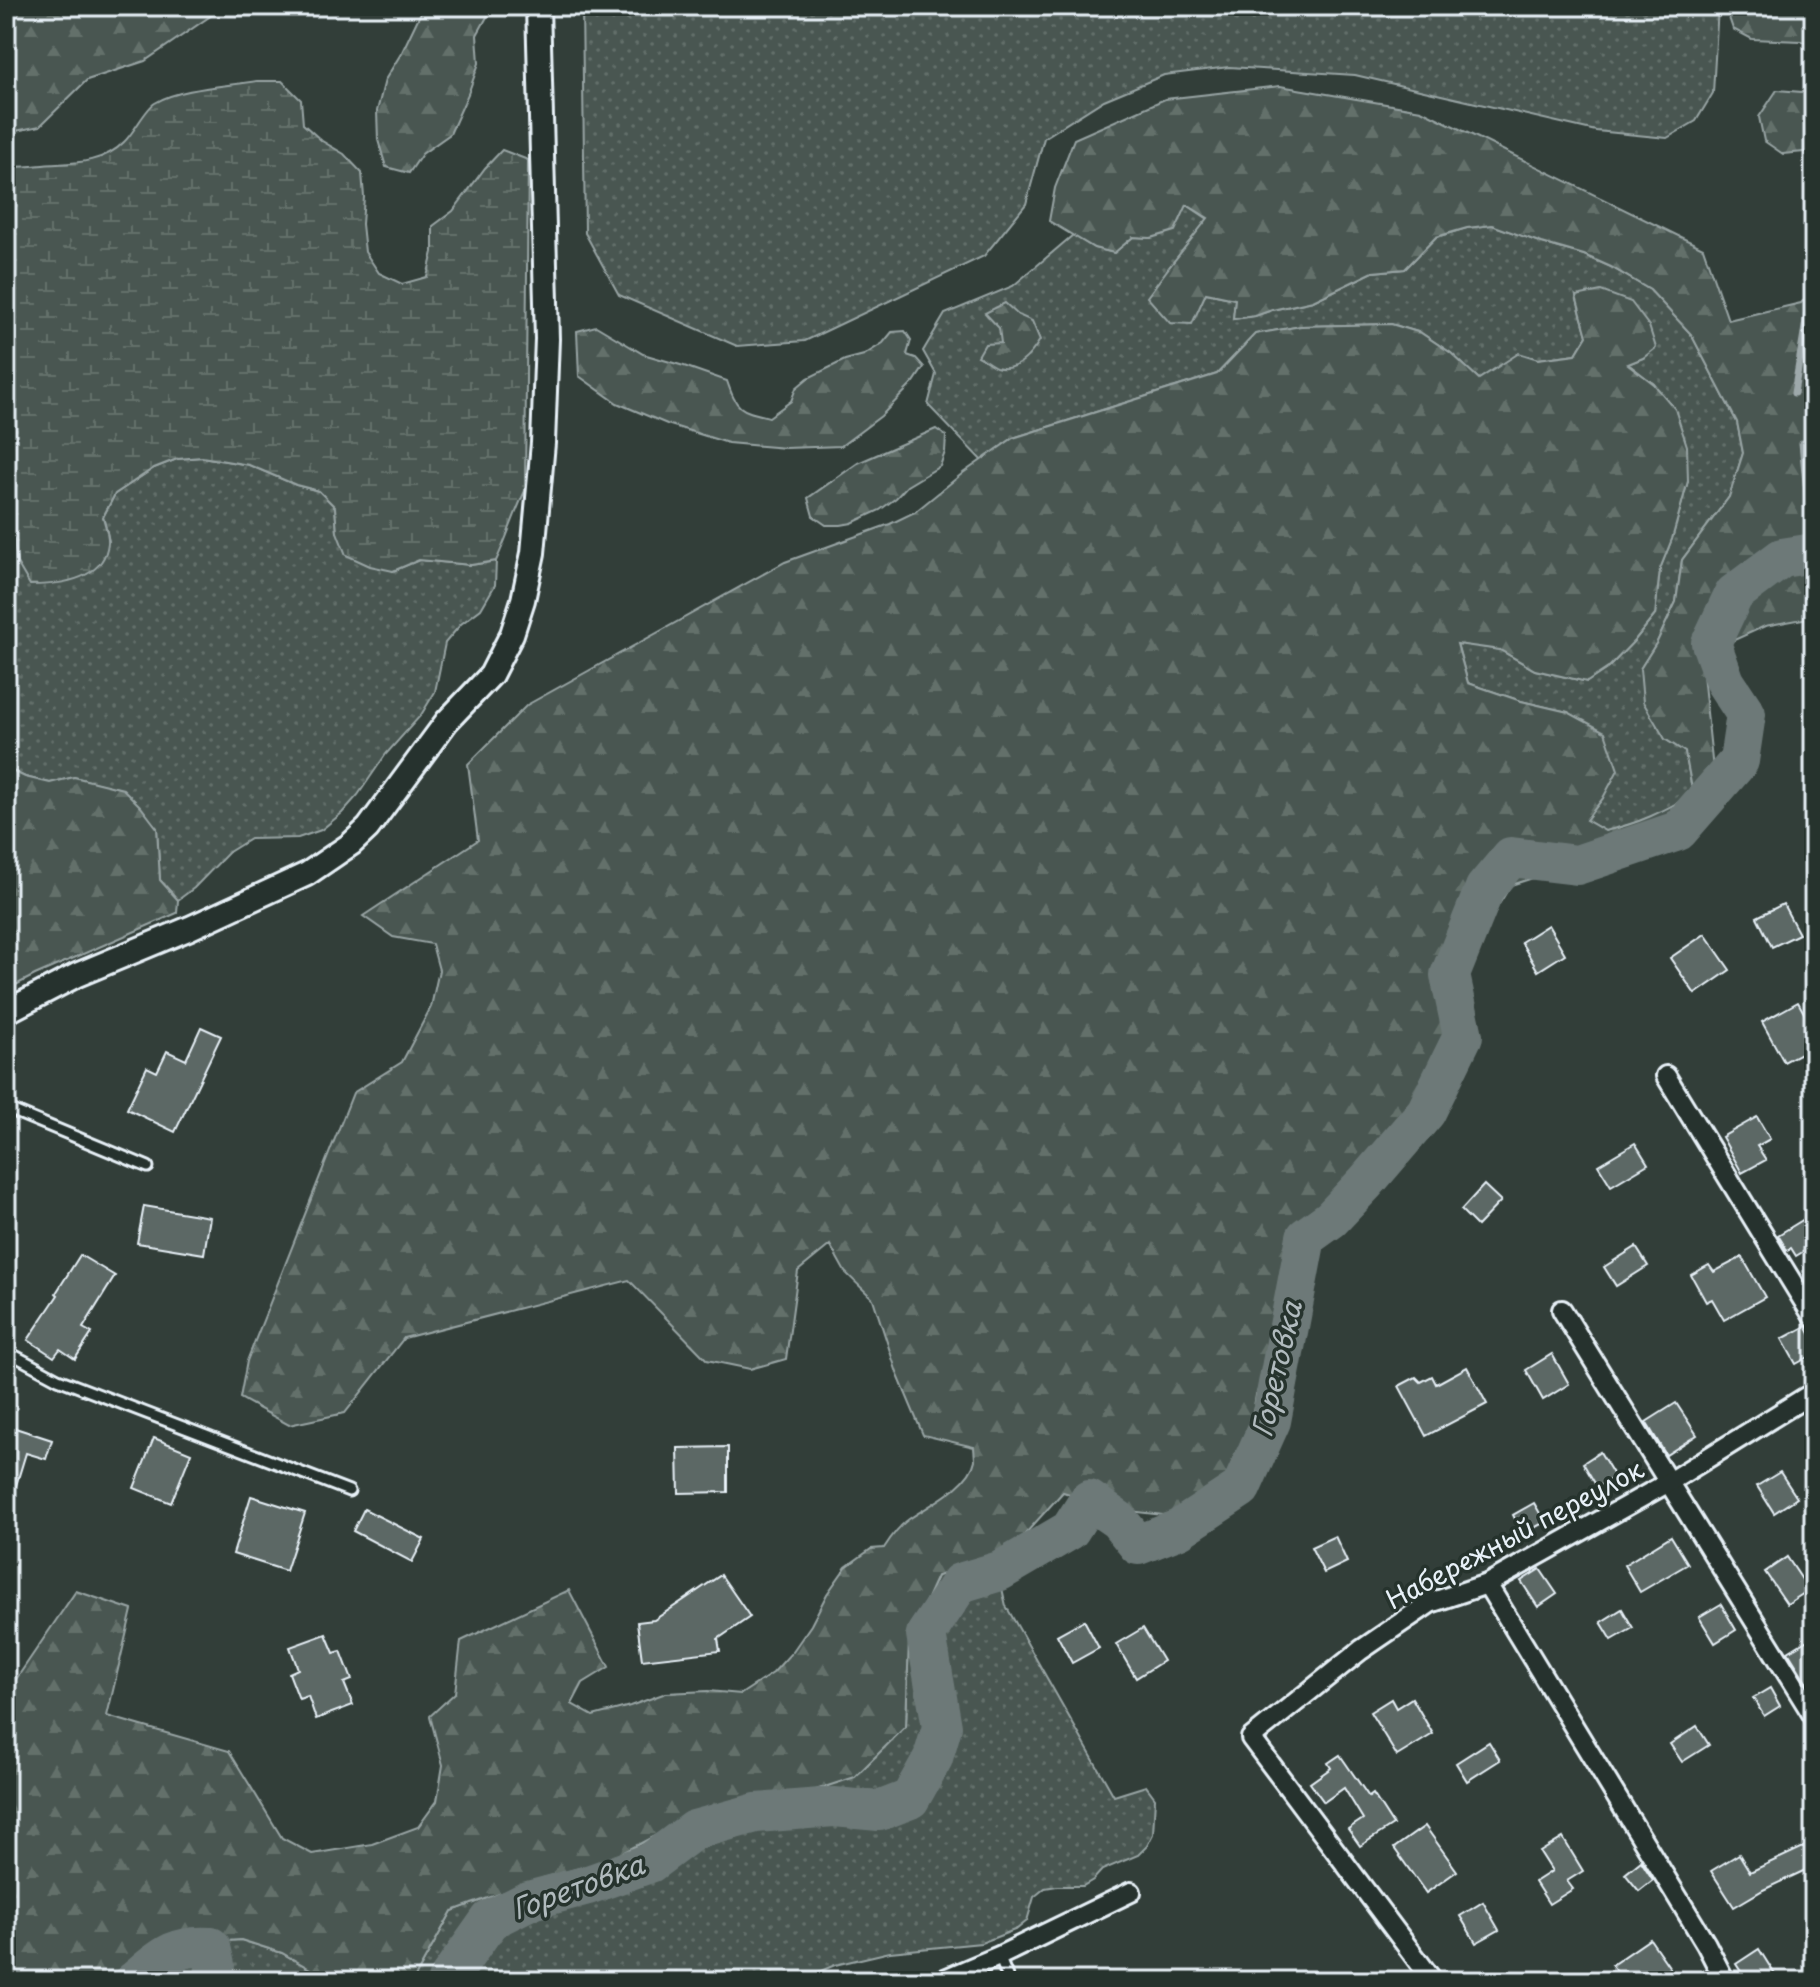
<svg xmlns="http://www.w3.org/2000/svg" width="1820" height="1987" font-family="'Playpen Sans',sans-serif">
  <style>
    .grass { fill: url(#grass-dots); stroke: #98a4a4; stroke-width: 2 }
    .forest { fill: url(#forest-firs); stroke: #98a4a4; stroke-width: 2 }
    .wetland { fill: url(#wetland-marsh); stroke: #98a4a4; stroke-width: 2 }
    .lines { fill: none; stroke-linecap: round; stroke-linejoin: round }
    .stream { stroke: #9ea9ab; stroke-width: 7 }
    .river { stroke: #6d7978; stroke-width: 40 }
    .building { fill: #5c6865; stroke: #e8f1f8; stroke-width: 2 }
    .service-casing { stroke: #e8f1f8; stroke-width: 15 }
    .minor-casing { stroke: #e8f1f8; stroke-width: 24 }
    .tertiary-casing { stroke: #e8f1f8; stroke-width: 28 }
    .service { stroke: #26332d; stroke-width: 9 }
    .minor { stroke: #26332d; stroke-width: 18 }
    .tertiary { stroke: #26332d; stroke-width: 22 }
    .labels { text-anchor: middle; stroke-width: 7; stroke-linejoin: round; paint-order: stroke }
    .street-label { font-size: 26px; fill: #e8f1f8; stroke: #26332d }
    .water-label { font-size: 28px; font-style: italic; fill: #b1bbbe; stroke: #26332d }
  </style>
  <defs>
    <pattern id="grass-dots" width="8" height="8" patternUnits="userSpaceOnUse" patternTransform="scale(2)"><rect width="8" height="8" fill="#495651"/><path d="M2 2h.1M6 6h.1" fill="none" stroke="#636f6b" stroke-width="1.8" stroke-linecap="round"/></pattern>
    <pattern id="forest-firs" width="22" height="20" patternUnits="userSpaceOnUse" patternTransform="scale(2)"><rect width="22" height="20" fill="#495651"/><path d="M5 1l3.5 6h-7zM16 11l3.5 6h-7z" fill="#636f6b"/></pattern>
    <pattern id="wetland-marsh" width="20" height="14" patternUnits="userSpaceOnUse" patternTransform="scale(2)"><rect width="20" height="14" fill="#495651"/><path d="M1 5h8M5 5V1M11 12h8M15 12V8" fill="none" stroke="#636f6b"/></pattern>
  </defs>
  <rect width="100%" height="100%" fill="#323e39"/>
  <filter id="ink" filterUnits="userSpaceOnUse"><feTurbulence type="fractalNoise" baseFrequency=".0125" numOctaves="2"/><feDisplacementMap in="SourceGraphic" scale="16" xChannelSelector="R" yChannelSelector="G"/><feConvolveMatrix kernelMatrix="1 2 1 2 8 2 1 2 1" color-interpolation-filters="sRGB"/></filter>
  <g filter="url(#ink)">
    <g class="grass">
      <polygon points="582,6 1718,6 1713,93 1696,121 1667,138 1596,131 1355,75 1229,67 1164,75 1104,100 1044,138 1026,204 984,256 805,341 737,346 619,295 585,233"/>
      <path d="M1187,205L1208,219L1167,270L1206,293L1235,299L1233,319L1255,316L1272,310L1313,301L1373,272L1405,269L1436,237L1467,228L1492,225L1542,243L1584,255L1611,267L1650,290L1691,334L1737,422L1743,453L1729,497L1682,560L1676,602L1657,642L1640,669L1665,739L1685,752L1693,794C1661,813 1642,823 1605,831L1586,820L1603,798L1568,712L1521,701L1468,683L1457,643L1500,650L1535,670L1587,682L1608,668L1634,641L1655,615L1660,569L1672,539L1688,481L1654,384L1628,364L1643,358L1576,296L1587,336L1576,354L1538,359L1519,354L1479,379L1451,353L1421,333L1391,324L1301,326L1256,334L1217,374L1013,438L982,461L928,405L936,374L923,351L945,314L1013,286L1073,235L1094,248L1114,253L1133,237L1151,238Z"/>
      <polygon points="202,457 249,465 296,485 319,491 335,507 337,532 393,571 419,560 471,565 496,561 495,585 481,609 461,624 445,643 435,692 421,715 386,754 358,795 342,813 321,830 298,838 250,839 229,852 194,888 178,900 160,880 157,828 123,790 74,777 50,783 25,777 6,768 6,530 14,538 17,563 109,541 103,517 115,494 154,468 177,459"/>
      <polygon points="995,1557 1006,1606 1114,1796 1146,1786 1155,1798 1153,1834 1147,1846 1138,1855 1102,1870 1093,1880 1083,1886 1057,1886 1045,1888 1034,1897 1027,1921 1017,1929 981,1943 890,1952 835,1965 797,1981 413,1981 452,1911 543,1878 609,1860 700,1812 788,1799 906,1726 909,1638 937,1576"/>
      <polygon points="241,1940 282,1953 331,1981 115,1981 160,1945"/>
    </g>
    <g class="forest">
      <polygon points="6,6 225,6 145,61 87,80 40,126 6,133"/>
      <polygon points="424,6 493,6 477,35 479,63 468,94 450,134 422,154 409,173 386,167 378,140 377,111 385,80 402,52"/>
      <polygon points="1725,6 1814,6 1814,46 1801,41 1752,39 1733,29"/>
      <path d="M1280,86L1421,110L1703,248L1728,320L1801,303L1814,290V617L1765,626L1701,655L1715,789L1674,823L1594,859L1511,885L1478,938L1436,1074L1399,1149L1367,1200L1314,1213L1301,1252L1275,1343L1256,1395L1244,1463L1212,1503L1163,1515L1104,1508L1089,1500L1063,1492L1016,1544L995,1557L937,1576L909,1638L906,1726L855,1777L788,1799L700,1812L609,1860L543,1878L452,1911L413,1981H331L282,1953L241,1940L160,1945L115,1981H6V1694L76,1591L132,1610L107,1716L229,1751L282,1838L312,1854L372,1844L418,1827L437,1801L443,1765L430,1716L455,1693L461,1641L569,1590L609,1667L583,1683L572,1704L593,1716L630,1706L666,1693L708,1691L741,1694L773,1673L793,1651L811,1625L827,1594L846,1567L871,1549L884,1548C891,1537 899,1526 909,1519C929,1505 970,1486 975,1460C975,1458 974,1449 974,1447L923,1435L897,1373L873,1299L845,1272L830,1245L798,1271L786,1359L750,1369L707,1360L629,1280L404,1338L345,1413L289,1425L240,1398L247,1361L353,1093L402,1062L431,1007L439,970L432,944L393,937L363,916L478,840L468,764L527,705L785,562L890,524L915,512L963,473L1013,438L1217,374L1255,334L1301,326L1391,324L1421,333L1451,353L1479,379L1519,353L1538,359L1576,354L1587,336L1576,296L1601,291L1631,302L1649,326L1656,348L1643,358L1628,364L1654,384L1675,409L1687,446L1688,481L1672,539L1660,569L1655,615L1634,641L1608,668L1587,682L1535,670L1500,650L1457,644L1468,683L1521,701L1568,712L1605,732L1618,770L1603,798L1586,820L1605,831C1640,823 1662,812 1693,794L1685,752L1665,739L1643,702L1640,669L1657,642L1676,602L1682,560L1729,497L1743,453L1737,422L1691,334L1650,290L1611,267L1584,255L1542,243L1492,225L1467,228L1436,237L1405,269L1373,272L1313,301L1272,310L1255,316L1233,319L1235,299L1206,293L1192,324L1170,323L1147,297L1167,270L1208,218L1187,205L1175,231L1151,238L1133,237L1114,253L1094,248L1049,221L1055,188L1074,139L1165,99Z"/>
      <polygon points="1777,90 1814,93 1814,151 1783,154 1764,141 1759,117"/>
      <path d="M1005,303L1018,315L1032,321L1040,340C1031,355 1017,373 996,367C991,365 984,359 978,356L985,344L1001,343L999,328L985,313Z"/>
      <path d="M596,326L643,354L684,366L727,381C737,410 739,410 769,417L791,401L796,388L808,378L845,360L864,355L883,343L892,332L905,331L911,340L907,355L916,358L924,367L914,382L881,416L841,446L786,448L728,443L667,424L617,403L579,376L577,331Z"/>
      <polygon points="936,429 946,436 945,452 940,466 907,486 896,498 880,510 852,523 841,525 826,525 813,516 808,498 858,463"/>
      <polygon points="6,768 25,777 50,783 74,777 123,789 141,807 157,828 160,880 178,900 177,913 35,975 6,990"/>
    </g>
    <path class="wetland" d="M257,81H282L301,100L303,124L322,141L344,154L362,173L364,197L362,224L365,252L379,273L402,284L427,277L433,252V226L453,211L485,168L502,150L528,160L525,491C514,514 507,538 496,561L471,565L419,560L393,571L370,566L346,555L337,532L335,507L319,491L296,485L249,465L202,457L177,459L154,468L115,494L103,517C105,525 109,535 108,543C104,580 61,585 30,585L17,563L14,539L6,530V166C19,168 30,166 43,165C71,163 103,164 124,142C134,133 145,109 155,103C179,88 228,86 257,81Z"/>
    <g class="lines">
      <g class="stream">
        <polyline points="1794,393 1807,315 1814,305"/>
        <polyline points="1802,443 1808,503 1814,538"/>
      </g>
      <g class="river">
        <path d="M134,1981C161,1959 173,1944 211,1947L215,1965L214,1981"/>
        <polyline points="447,1981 490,1920 528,1901 588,1885 650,1863 694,1830 756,1813 834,1807 879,1811 910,1799 933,1758 942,1727 926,1634 960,1583 1000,1571 1070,1530 1089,1500 1118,1520 1138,1545 1179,1529 1241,1488 1271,1421 1306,1237 1331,1219 1366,1182 1426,1112 1463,1036 1450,975 1485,888 1511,857 1577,865 1678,831 1739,761 1746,714 1725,682 1711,643 1734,594 1782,558 1814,553"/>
      </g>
    </g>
    <g class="building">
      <polygon points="1783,904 1799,934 1772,947 1757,917"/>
      <polygon points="1548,925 1565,954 1538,971 1521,942"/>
      <polygon points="1705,934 1730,970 1695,994 1670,958"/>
      <polygon points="1798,1002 1814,1031 1814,1046 1784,1062 1762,1022"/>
      <polygon points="201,1027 221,1036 175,1132 127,1109 147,1067 157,1072 167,1051 186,1060"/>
      <polygon points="1757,1117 1770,1139 1757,1146 1766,1160 1742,1173 1722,1137"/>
      <polygon points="1635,1143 1648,1164 1611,1186 1598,1165"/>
      <polygon points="1484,1185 1501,1201 1477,1226 1461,1210"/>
      <polygon points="144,1206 210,1217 204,1254 137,1243"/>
      <polygon points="1814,1213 1814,1245 1796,1256 1791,1248 1787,1250 1778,1235"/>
      <polygon points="1636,1247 1648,1266 1616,1286 1604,1267"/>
      <polygon points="80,1255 115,1276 83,1328 92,1333 75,1359 60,1349 54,1357 28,1340 58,1295 56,1293"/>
      <polygon points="1742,1257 1765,1297 1724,1320 1712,1299 1706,1302 1691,1275 1709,1265 1714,1272"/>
      <polygon points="1806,1326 1814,1341 1814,1354 1796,1364 1782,1339"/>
      <polygon points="1552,1354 1569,1384 1543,1400 1526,1370"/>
      <polygon points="1467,1367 1487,1404 1426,1436 1399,1386 1416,1377 1421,1382 1432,1376 1436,1384"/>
      <polygon points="1676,1403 1697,1435 1666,1455 1646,1422"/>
      <polygon points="6,1425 52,1440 46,1459 26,1453 10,1505 6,1505"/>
      <polygon points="154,1438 191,1453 171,1503 134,1488"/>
      <polygon points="728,1447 728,1492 679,1493 678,1448"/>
      <polygon points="1600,1452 1615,1477 1597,1487 1583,1463"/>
      <polygon points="1780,1472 1797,1498 1774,1513 1757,1486"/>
      <polygon points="251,1496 305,1513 286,1571 233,1554"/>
      <polygon points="1534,1503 1545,1522 1523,1534 1513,1515"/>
      <polygon points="364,1509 424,1539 412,1562 353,1531"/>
      <polygon points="1335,1536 1347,1562 1324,1573 1311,1547"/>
      <polygon points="1671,1536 1688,1564 1640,1592 1624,1565"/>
      <polygon points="1787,1557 1809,1590 1787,1604 1765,1572"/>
      <polygon points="1540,1569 1557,1594 1538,1607 1521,1581"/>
      <polygon points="721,1575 750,1617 718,1639 720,1651 642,1660 637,1622 654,1620"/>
      <polygon points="1721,1604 1736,1630 1715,1643 1699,1617"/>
      <polygon points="1622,1609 1633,1628 1612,1640 1601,1622"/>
      <polygon points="1084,1620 1099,1648 1072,1663 1057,1635"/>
      <polygon points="1143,1628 1163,1661 1136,1678 1116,1644"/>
      <polygon points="326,1634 334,1653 341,1651 352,1680 344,1683 353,1705 316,1719 308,1696 299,1699 289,1673 298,1669 290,1647"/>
      <polygon points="1814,1636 1814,1694 1788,1652"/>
      <polygon points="1770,1688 1780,1706 1764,1716 1753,1698"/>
      <polygon points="1412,1698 1433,1734 1397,1756 1370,1712 1391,1699 1396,1708"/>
      <polygon points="1697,1726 1709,1745 1682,1762 1670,1744"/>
      <polygon points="1489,1742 1500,1760 1467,1781 1456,1763"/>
      <polygon points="1340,1755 1369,1797 1373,1794 1393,1825 1360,1846 1348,1829 1363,1819 1344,1788 1324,1802 1310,1783 1331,1768 1328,1763"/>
      <polygon points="1425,1826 1457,1871 1426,1893 1394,1848"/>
      <polygon points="1563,1838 1583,1871 1567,1881 1573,1889 1549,1904 1535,1882 1552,1871 1540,1852"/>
      <polygon points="1814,1842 1814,1866 1763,1890 1734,1907 1711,1871 1739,1854 1750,1872"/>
      <polygon points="1641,1861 1653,1880 1639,1891 1625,1874"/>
      <polygon points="1483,1902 1499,1930 1476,1943 1460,1916"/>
      <polygon points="1650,1939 1670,1968 1651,1981 1623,1981 1612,1965"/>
      <polygon points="1759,1949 1779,1981 1747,1981 1736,1964"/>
    </g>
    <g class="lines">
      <g class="service-casing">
        <g id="service">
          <polyline points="6,1108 148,1167"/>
          <polyline points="6,1351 58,1379 349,1491"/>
          <polyline points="999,1956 1009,1981"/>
        </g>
      </g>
      <g class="minor-casing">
        <g id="minor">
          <polyline points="1666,1076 1814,1318"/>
          <polyline points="1562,1310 1814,1717"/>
          <polyline points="1487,1584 1706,1944 1725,1981"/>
          <polyline points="940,1981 999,1956 1131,1892"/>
          <polyline points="1433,1981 1251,1738 1361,1650 1430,1603 1487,1584 1669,1482 1814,1392"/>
        </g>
      </g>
      <g class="tertiary-casing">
        <polyline id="tertiary" points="6,1012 77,975 190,928 307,874 351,844 368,828 447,721 491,675 512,634 523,600 533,553 543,443 547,339 538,6"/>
      </g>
      <use href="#service" class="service"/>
      <use href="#minor" class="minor"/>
      <use href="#tertiary" class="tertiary"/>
    </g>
  </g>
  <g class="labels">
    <g class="street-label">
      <text transform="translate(1515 1535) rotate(-28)" y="9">Набережный переулок</text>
    </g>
    <g class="water-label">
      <text transform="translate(1277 1369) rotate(-77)" y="10">Горетовка</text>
      <text transform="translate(578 1887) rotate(-20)" y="10">Горетовка</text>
    </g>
  </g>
  <rect width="1820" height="1987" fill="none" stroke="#26332d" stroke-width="32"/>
  <rect x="16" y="16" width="1788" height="1955" fill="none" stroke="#e8f1f8" stroke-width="3" filter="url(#ink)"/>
</svg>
